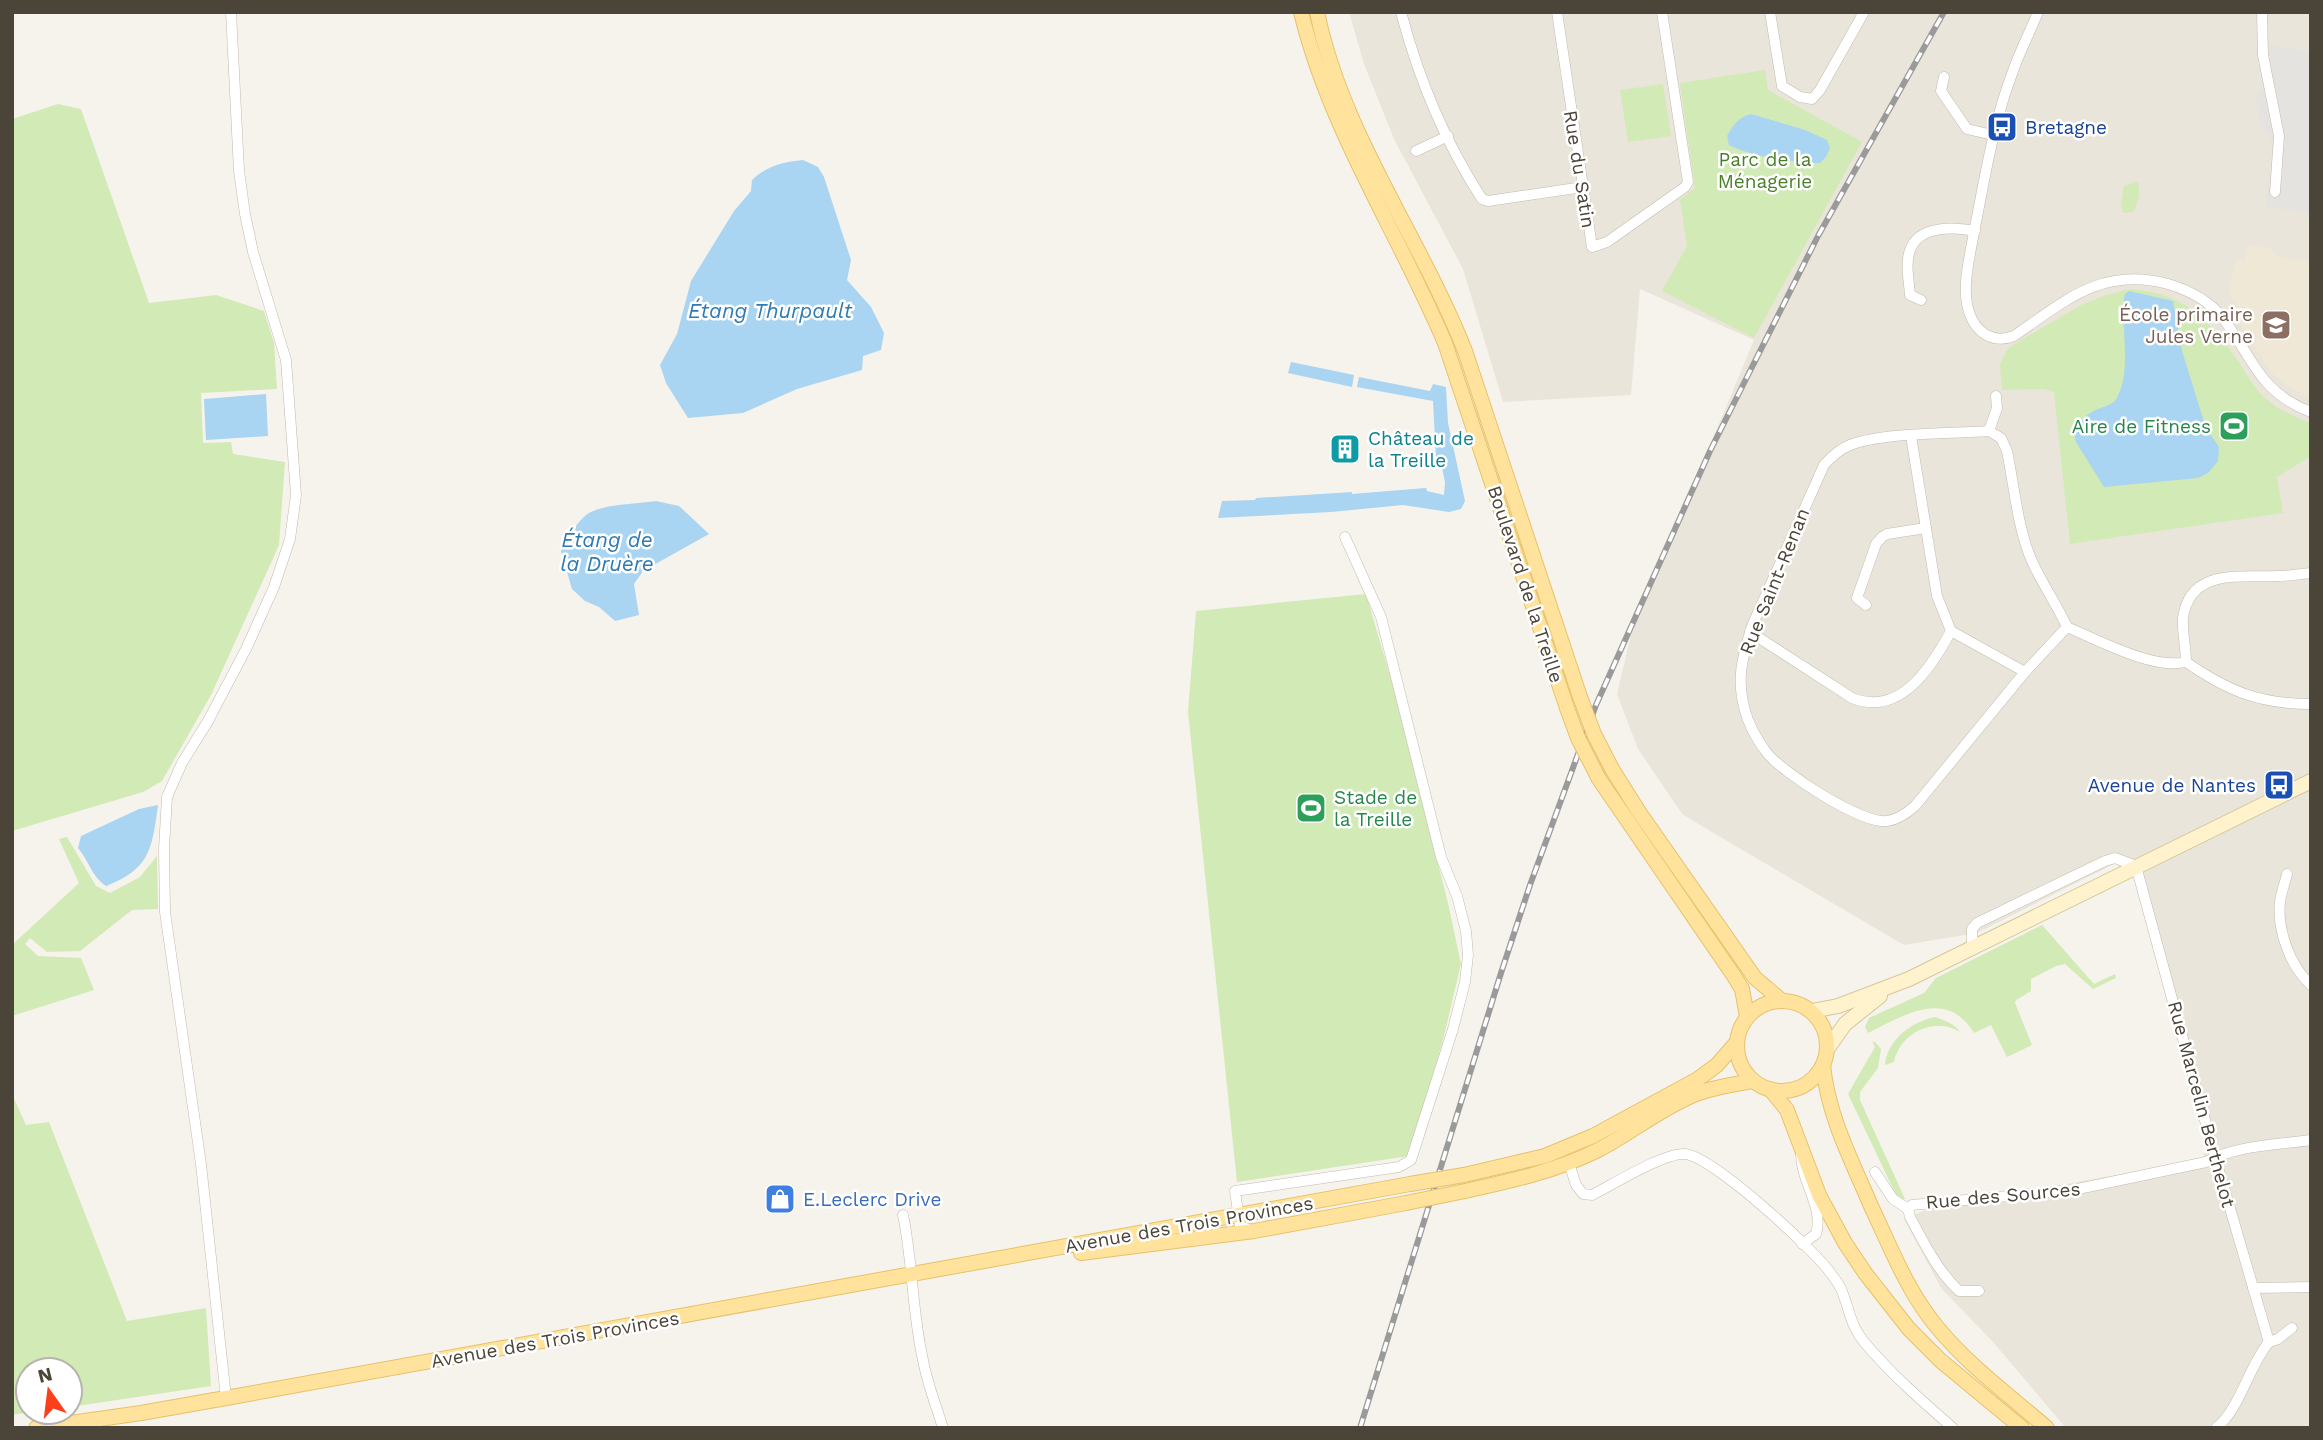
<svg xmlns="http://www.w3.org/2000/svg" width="2323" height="1440" font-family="'Work Sans',sans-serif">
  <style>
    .residential { fill: #eae5da }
    .education { fill: #efe8d6 }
    .green { fill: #d2eab5 }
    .parking { fill: #e5e3e0 }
    .water { fill: #a9d4f2 }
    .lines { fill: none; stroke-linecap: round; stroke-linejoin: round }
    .minor-casing { stroke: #c2bbae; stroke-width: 11 }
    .secondary-casing { stroke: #d6c79b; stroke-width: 16 }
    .primary-casing { stroke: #e6c16a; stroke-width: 16 }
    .minor { stroke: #fff; stroke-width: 10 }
    .secondary { stroke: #fff3cd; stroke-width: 14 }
    .primary { stroke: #ffe39c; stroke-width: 14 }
    .rail-casing { stroke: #9a9a9a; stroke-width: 6 }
    .rail { stroke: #fff; stroke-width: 3.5; stroke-dasharray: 10; stroke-linecap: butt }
    .primary-bridge-casing { stroke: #e6c16a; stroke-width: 16; stroke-linecap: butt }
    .primary-bridge { stroke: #ffe39c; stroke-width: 14 }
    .labels { text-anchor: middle; stroke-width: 5; stroke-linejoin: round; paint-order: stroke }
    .transit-label { font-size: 19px; fill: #164399; stroke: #fff; text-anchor: start }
    .park-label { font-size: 19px; fill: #4a7f2a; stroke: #fff }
    .street-label { font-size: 19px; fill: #4b4439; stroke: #fff }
    .education-label { font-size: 19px; fill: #785e54; stroke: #fff; text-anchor: end }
    .leisure-label { font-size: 19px; fill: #27864d; stroke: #fff; text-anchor: end }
    .culture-label { font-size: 19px; fill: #0d838f; stroke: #fff; text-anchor: start }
    .shop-label { font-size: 19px; fill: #366cbe; stroke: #fff; text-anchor: start }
    .water-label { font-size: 21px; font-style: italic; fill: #2e7ab2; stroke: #fff }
  </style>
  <rect width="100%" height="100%" fill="#f6f3ec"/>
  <polygon class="residential" points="1349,12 2311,12 2311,1428 2066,1428 1993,1342 1941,1288 1904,1219 1930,1208 2201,1160 2209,1145 2137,878 2116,863 1977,933 1904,945 1683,815 1638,749 1617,694 1631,635 1754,340 1640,289 1631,395 1503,402 1463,269 1394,139 1364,64"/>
  <polygon class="education" points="2248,245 2270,249 2278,257 2311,262 2311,398 2288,386 2273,374 2238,321 2237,304 2229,293 2236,259 2245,261"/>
  <g class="green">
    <polygon points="1765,70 1768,90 1862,142 1754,338 1662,291 1687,246 1680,200 1695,188 1680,83"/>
    <polygon points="1663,84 1671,136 1628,142 1620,90"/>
    <polygon points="58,104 81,109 149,303 216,295 264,311 274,343 277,389 201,393 203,443 231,442 233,454 285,462 279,545 211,695 162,781 143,792 12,831 12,119"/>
    <path d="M2135,182L2138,183C2141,194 2138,202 2133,212L2123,213L2121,205L2124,186Z"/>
    <path d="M2131,289C2185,294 2209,318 2238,361C2246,373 2253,387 2264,397C2277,409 2294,417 2311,423V456L2277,477L2283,513L2070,544L2054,392L2044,389L2002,390L2000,364L2008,348L2081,305L2106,295Z"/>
    <polygon points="1366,594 1393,686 1448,903 1461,964 1443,1040 1409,1156 1237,1182 1188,712 1196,611"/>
    <polygon points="67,837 96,886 110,893 140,877 157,856 158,909 132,910 80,951 47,952 30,938 25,944 38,956 81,958 94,990 12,1016 12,945 79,883 59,839"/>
    <path d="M2042,925L2094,984L2115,974L2116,978L2093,989L2065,964L2056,966L2031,979V991L2016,1000L2015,1003L2032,1045L2007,1057L1991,1025L1974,1033C1946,987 1903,1016 1868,1033L1865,1027L1869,1018L1924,993L1936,978Z"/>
    <path d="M1935,1017C1944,1020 1955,1024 1960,1032C1935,1016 1900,1033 1894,1062L1885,1065C1887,1040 1911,1022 1935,1017Z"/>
    <polygon points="1872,1041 1876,1043 1881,1049 1878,1068 1860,1092 1860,1100 1905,1199 1898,1199 1848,1094 1875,1047"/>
    <polygon points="12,1094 26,1125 49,1122 127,1321 206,1308 211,1386 70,1407 70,1370 28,1370 28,1412 33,1412 12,1415"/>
  </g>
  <polygon class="parking" points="2270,45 2311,52 2311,214 2265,206 2272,161 2271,138 2262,129 2254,95 2261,90"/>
  <g class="water">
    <path d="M1751,114L1805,130L1827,140L1830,148L1826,157L1820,163C1794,162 1752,157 1729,145L1727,136C1734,124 1738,118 1751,114Z"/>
    <path d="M803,160L818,167L824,177L851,260L847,280L871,307L884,333L881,350L863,356L862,370L797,389L743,413L688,418L666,383L660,365L677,334L691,281L734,211L751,191L752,180C767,166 782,162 803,160Z"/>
    <path d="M2129,291L2173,301L2182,351L2206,428L2219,447L2218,461L2208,473L2198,478L2104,487L2076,442C2074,435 2075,432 2078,426C2090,405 2110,410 2117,398C2132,370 2121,330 2124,299L2125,294Z"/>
    <polygon points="1291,362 1354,375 1352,387 1288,373"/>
    <polygon points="1359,377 1430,391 1433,384 1446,387 1448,423 1465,501 1461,509 1449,512 1403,505 1331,512 1218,518 1222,501 1255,500 1256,498 1352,492 1352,494 1426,488 1427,491 1444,495 1445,482 1442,468 1436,458 1433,401 1357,387"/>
    <polygon points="266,394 268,436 206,440 204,399"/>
    <path d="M656,501L679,506L709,534L643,571L634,584L639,615L615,621L599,607L585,601L572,589L561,551C568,539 575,524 586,515C600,504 638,504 656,501Z"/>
    <path d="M158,805C152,849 150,869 106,886C92,877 89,861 78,848L81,836L139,809Z"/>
  </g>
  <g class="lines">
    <g class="minor-casing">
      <g id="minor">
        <path d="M1401,12C1418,77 1445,142 1482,199L1488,201L1583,187"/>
        <polyline points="1557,12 1592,247 1607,242 1685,187 1688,182 1662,12"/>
        <polyline points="1770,12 1782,86 1800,97 1812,99 1820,90 1864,12"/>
        <path d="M2038,12C2030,32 2020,51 2013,71C1993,123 1985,178 1974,232C1970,256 1961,288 1969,312C1976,333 1993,344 2014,336C2065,301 2102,266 2168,284C2188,290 2209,301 2222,317C2253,357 2258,392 2311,412"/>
        <polyline points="2262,12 2263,55 2279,136 2275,192"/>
        <polyline points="1944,77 1941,91 1967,129 1993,135"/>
        <polyline points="1416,151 1448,136"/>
        <path d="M1921,300L1910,295C1909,281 1905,263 1910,250C1919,225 1954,227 1975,231"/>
        <path d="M1996,396L1997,408L1989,431L2001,438L2007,451C2014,485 2017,522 2029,554C2039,580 2056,602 2067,627C2098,640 2153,670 2186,662"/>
        <path d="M1989,431C1951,434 1884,432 1850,445C1840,449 1832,456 1824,465L1752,626C1741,661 1735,684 1748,720C1753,732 1759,743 1767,753C1783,773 1861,824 1887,821C1897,820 1907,813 1915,806L2025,672L2067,627"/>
        <polyline points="1911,436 1937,596 1951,631 2025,672"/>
        <path d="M2311,573C2300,574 2289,576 2278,576C2242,578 2190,567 2183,618C2182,632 2186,648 2186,662C2228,691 2259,704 2311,704"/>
        <polyline points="1866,605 1857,598 1876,544 1882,537 1887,534 1926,528"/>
        <path d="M1750,632L1852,698C1900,717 1931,668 1951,631"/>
        <path d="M2287,874C2285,883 2281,893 2280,902C2277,930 2290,966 2311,985"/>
        <polyline points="1972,947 1972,929 1977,923 2105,861 2115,858 2136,866 2215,1157 2269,1342"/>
        <path d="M1801,1154C1801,1182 1824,1207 1816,1234L1802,1244"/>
        <path d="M1569,1163L1576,1185L1583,1194L1592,1195C1612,1185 1665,1152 1685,1154C1712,1156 1811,1247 1829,1271C1834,1278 1841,1286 1843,1294C1850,1312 1851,1326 1864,1342C1891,1374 1922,1401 1953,1428"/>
        <polyline points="1875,1172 1893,1199 1908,1209"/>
        <path d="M903,1215C913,1263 912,1312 923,1360C927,1383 936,1405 943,1428"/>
        <polyline points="1250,1230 1240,1226 1235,1191 1399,1167 1411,1160 1453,1029 1465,982 1468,955 1466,931 1457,896 1441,857 1381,617 1345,537"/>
        <polyline points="2253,1288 2311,1287"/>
        <path d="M1979,1291H1959C1937,1270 1924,1243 1910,1217L1908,1209L1912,1205L2073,1190L2206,1162C2236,1145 2277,1145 2311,1140"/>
        <polyline points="2269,1342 2278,1339 2292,1328"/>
        <polyline points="226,1398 201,1164 165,912 164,849 167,797 182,763 208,721 246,649 274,587 290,539 296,495 286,360 253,252 245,214 239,171 231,12"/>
        <path d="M2216,1428C2241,1408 2248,1367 2269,1342"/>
      </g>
    </g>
    <g class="secondary-casing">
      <g id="secondary">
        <polyline points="1812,1011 1838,1006 1909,979 2311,781"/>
        <polyline points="1828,1048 1845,1024 1880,996"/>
      </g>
    </g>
    <g class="primary-casing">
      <g id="primary">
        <path d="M1301,12C1330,131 1398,232 1445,343L1567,708"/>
        <path d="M1317,12C1342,134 1420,237 1465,351L1580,697"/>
        <polyline points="1612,769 1639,812 1755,978 1781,1000"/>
        <polyline points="1599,779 1734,976 1742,989 1747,1016"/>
        <circle cx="1782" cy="1046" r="45"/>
        <path d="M1823,1065C1828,1116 1851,1159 1871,1206C1891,1248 1907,1291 1937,1327C1968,1365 2010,1396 2047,1428"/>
        <polyline points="1770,1089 1787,1110 1819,1195 1845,1243 1865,1273 1909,1329 1941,1361 2022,1428"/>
        <polyline points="1464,1175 1545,1156 1593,1136 1698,1079 1717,1065 1736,1043"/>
        <path d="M1465,1191C1511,1181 1556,1171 1598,1150C1631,1133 1661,1108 1696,1094C1715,1087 1734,1084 1753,1081"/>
        <polyline points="1081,1253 1254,1231 1406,1203"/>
        <polyline points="36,1428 141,1413 226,1398 1410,1184"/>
      </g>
    </g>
    <use href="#minor" class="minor"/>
    <use href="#secondary" class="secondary"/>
    <use href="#primary" class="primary"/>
    <g class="rail-casing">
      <polyline id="rail" points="1360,1428 1501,973 1530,885 1596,705 1710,451 1746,379 1818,236 1944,12"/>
    </g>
    <use href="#rail" class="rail"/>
    <g class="primary-bridge-casing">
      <g id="primary-bridge">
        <polyline points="1580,697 1594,734 1612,769"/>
        <polyline points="1567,708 1578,738 1599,779"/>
        <polyline points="1410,1184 1464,1175"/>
        <polyline points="1406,1203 1465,1191"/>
      </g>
    </g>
    <use href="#primary-bridge" class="primary-bridge"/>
  </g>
  <defs>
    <g id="bus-square" transform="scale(1.575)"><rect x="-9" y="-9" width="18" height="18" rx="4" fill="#1a4fb4" stroke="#fff"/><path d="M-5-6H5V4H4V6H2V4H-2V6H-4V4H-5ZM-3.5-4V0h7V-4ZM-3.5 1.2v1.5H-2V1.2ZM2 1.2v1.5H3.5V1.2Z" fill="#fff"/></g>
    <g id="school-square" transform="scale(1.575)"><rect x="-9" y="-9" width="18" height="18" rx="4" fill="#8d6e63" stroke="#fff"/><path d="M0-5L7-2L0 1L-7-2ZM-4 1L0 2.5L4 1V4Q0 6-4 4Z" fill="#fff"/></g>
    <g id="stadium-square" transform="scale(1.575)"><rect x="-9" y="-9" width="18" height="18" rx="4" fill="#2e9e5b" stroke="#fff"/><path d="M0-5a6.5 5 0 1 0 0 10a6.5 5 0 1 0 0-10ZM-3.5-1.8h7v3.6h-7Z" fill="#fff"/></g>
    <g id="building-square" transform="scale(1.575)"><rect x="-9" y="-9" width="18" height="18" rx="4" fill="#0f9aa8" stroke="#fff"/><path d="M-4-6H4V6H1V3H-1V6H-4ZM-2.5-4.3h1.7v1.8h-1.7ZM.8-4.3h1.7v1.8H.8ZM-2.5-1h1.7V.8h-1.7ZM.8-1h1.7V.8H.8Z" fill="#fff"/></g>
    <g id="shop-square" transform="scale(1.575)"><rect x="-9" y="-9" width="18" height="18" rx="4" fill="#3f7fe0" stroke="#fff"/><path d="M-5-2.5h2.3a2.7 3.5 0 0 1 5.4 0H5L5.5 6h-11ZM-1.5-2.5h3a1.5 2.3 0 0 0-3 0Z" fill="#fff"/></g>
  </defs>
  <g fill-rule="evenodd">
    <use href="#bus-square" x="2002" y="127"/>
    <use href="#school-square" x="2276" y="325"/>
    <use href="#stadium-square" x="2234" y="426"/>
    <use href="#building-square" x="1345" y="449"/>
    <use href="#bus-square" x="2279" y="785"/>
    <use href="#stadium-square" x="1311" y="808"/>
    <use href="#shop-square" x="780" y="1199"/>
  </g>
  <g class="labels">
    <g class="transit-label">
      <text x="2025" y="134">Bretagne</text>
      <text x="2256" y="792" text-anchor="end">Avenue de Nantes</text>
    </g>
    <g class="park-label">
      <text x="1765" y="166">Parc de la<tspan x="1765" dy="22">Ménagerie</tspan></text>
    </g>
    <g class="street-label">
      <text transform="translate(1580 169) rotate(81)" y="7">Rue du Satin</text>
      <text transform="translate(1774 581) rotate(-68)" y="7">Rue Saint-Renan</text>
      <text transform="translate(1526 584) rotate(72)" y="7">Boulevard de la Treille</text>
      <text transform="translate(2202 1104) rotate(75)" y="7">Rue Marcelin Berthelot</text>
      <text transform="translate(2003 1195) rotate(-5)" y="7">Rue des Sources</text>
      <text transform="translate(1189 1224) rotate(-10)" y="7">Avenue des Trois Provinces</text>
      <text transform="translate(555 1339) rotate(-10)" y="7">Avenue des Trois Provinces</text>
    </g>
    <g class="education-label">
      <text x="2253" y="321">École primaire<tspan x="2253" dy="22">Jules Verne</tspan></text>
    </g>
    <g class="leisure-label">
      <text x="2211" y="433">Aire de Fitness</text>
      <text x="1334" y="804" text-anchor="start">Stade de<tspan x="1334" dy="22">la Treille</tspan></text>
    </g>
    <g class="culture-label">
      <text x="1368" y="445">Château de<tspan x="1368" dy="22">la Treille</tspan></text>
    </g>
    <g class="shop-label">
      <text x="803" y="1206">E.Leclerc Drive</text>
    </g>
    <g class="water-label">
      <text x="770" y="318">Étang Thurpault</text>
      <text x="607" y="547">Étang de<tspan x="607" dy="24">la Druère</tspan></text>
    </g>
  </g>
  <rect width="2323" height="1440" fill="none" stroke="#4b4439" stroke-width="28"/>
  <g transform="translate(49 1391) rotate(346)"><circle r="33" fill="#ffffff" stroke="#b7b4b0" stroke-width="2"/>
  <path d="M0-5L12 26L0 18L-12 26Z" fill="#fc3f1d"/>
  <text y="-10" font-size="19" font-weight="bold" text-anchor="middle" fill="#4b4439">N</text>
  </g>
</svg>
